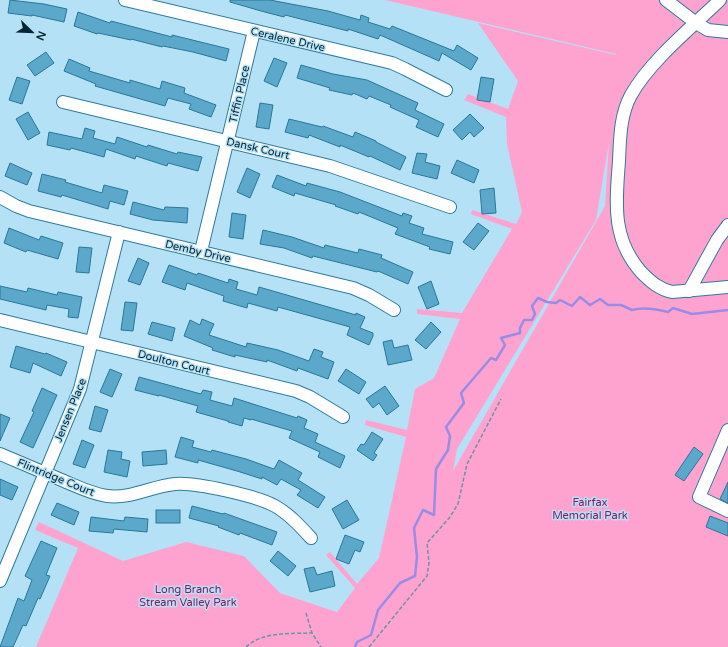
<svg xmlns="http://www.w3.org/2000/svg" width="728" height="647" font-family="'Varela Round',sans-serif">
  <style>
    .green { fill: #fea3d0; fill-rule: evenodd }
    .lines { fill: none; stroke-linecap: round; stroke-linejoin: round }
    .stream { stroke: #998ce4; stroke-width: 2.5 }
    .building { fill: #5ca8ca; stroke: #287898 }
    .minor-casing { stroke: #2d7c9c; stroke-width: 14 }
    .path { stroke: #6c94a6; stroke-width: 1.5; stroke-dasharray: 4 2; stroke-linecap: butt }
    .minor { stroke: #fff; stroke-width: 12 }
    .labels { text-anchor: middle; stroke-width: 3; stroke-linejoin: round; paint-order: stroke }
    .street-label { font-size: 11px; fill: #042532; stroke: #b5e1f6 }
    .park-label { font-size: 11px; fill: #881a5d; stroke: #b5e1f6 }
  </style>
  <rect width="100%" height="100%" fill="#b5e1f6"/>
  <path class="green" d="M385,0H728V647H36L78,548L35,530L39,522L123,561L186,542L244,556L280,593L337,612L355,588L326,555L330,552L357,584L379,558L406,437L365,425L366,420L407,430L415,389L434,378L460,319L417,314V309L462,313L512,229L471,214L472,210L516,224L522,212L507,144L506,117L464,100L468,94L508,109L518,81L478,23L616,55V54ZM609,143L605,206L453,471L457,449L596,220Z"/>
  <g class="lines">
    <path class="stream" d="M355,647L357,642L371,635L378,610L400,583L415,576L417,557L414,528L423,510L434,515L436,469L448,450L450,436L446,427L464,403L461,393L491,358L496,360L505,345L501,338L520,333V328L524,320H532L535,314L532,306L538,298L547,302L556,303L560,300L572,306L580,297L590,305L600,299L608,305H621L632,310C644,307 655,309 668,312L673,308L692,314L728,310"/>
  </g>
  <g class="building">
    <polygon points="10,0 44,4 67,9 64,22 32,15 32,16 8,13"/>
    <polygon points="230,0 270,0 328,11 360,20 361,15 369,18 368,22 390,29 392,26 454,51 457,45 478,58 471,70 442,53 439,61 380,35 378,39 348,29 348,31 285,15 284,17 261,11 230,2"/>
    <polygon points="78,12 110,23 111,21 172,37 172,35 229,49 226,61 193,52 163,46 162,47 131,39 131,40 98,33 97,34 74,26"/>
    <polygon points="46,52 54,63 35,76 27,65"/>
    <polygon points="274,58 287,63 277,87 264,81"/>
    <polygon points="69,59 90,68 89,71 130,83 130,80 160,89 162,81 185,88 184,93 216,105 211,117 189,109 191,104 168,98 165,106 95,86 96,84 64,71"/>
    <polygon points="301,65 333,74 367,80 418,103 415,110 444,124 438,137 416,127 419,120 390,107 391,105 369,96 367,99 353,93 352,95 329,90 330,88 297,78"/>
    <polygon points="17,77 30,81 22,104 9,100"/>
    <polygon points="481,77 494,79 490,102 477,100"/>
    <polygon points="260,103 273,105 269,129 256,127"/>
    <polygon points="28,112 40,133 28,140 16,119"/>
    <polygon points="470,114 484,128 474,137 470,132 462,140 453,130"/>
    <polygon points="289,119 322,127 323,126 353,137 355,132 376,141 376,142 406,157 400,170 370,156 369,157 340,145 340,147 309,135 308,138 285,132"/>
    <polygon points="85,128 95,131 93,138 115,144 117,137 147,147 148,145 177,154 178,152 202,157 198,171 168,163 167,166 136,156 135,159 106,149 104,157 71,148 70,150 47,145 49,132 82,139"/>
    <polygon points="417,153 427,154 425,162 440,166 437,179 412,173"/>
    <polygon points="457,160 479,170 474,183 451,173"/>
    <polygon points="10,163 32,173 27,185 5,176"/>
    <polygon points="247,168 260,174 250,198 237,192"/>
    <polygon points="42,174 66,180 65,182 102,193 104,185 128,191 124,205 110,201 108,209 62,195 61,197 38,191"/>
    <polygon points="277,175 306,186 307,183 340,192 402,216 403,213 412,216 409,223 424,228 422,234 453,242 450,254 429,249 430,247 395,234 398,228 359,212 358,214 335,206 336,205 295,193 294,196 272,187"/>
    <polygon points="494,188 496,213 482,214 480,190"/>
    <polygon points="133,202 164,210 165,207 188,208 187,223 153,220 130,214"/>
    <polygon points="232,213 246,215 243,239 229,237"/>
    <polygon points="478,223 489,231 474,250 463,242"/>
    <polygon points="9,228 39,240 41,236 63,243 58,259 27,250 26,252 4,243"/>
    <polygon points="263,230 292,237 324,248 325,245 358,253 359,249 382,255 381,258 413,272 408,284 378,271 377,272 313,256 312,258 284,248 260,244"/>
    <polygon points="79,247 92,248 89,273 76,272"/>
    <polygon points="138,258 149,263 140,285 128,281"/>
    <polygon points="169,265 197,275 198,273 228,283 229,279 238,282 236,289 257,295 259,287 356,315 356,313 365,317 360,328 373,333 373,336 369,345 347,335 350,327 278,307 277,311 248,303 247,308 223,301 224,296 187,283 185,290 162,282"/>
    <polygon points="431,281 439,304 427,309 418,287"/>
    <polygon points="0,286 27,292 28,288 57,295 58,292 82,297 78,318 68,317 69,309 47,305 46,310 0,299"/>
    <polygon points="125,302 137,303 133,331 121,330"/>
    <polygon points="202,319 214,324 209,335 246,347 247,343 278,350 309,361 314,349 323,352 321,357 334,362 328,379 298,368 297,371 267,360 267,362 235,355 235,357 212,350 213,348 184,336 190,320 200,325"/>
    <polygon points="152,322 175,328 172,341 148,334"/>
    <polygon points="431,322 441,332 426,349 415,340"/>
    <polygon points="392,340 394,348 408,345 412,360 388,365 383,342"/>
    <polygon points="16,346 45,354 46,353 67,362 61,376 33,363 30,373 10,367"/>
    <polygon points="110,369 122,374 112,397 100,392"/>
    <polygon points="346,369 366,382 359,394 338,381"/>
    <polygon points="139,377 201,394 203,390 212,392 210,400 232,406 234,398 297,418 298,416 307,420 304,428 318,434 315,442 345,456 340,468 318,457 320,452 289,438 292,431 251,419 251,420 244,418 242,426 228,422 228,421 196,412 198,406 159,395 159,396 135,390"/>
    <polygon points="385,386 399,406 387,415 379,403 373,408 366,399"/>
    <polygon points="42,388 57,395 33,448 20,442 34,412 32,411"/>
    <polygon points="95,406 108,410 101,432 89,429"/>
    <polygon points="0,414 10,418 0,441"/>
    <polygon points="372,432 383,439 374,453 377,455 373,461 357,450 361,444 364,445"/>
    <polygon points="181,437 194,441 192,447 211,452 212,450 246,459 274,469 279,460 302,473 298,480 325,497 318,508 297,495 301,490 281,479 277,485 262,477 262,479 237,471 198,460 198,463 175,457"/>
    <polygon points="82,440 94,445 85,468 73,464"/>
    <polygon points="694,447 703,454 684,481 675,475"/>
    <polygon points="108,450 122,452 121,459 130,461 127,477 104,472"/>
    <polygon points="166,450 167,464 143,466 142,452"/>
    <polygon points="0,479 18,487 12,500 0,495"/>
    <polygon points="728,482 728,503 720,499"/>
    <polygon points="347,500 359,520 343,529 332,509"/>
    <polygon points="57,503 79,512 74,525 51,515"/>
    <polygon points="192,506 223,514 224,513 277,532 272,545 240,533 239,535 218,527 219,526 189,518"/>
    <rect x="156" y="510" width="24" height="13"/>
    <polygon points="710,516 728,523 728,536 706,527"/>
    <polygon points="91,517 124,521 125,517 148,519 147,532 114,529 113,533 89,531"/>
    <polygon points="345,535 364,542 360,552 355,550 349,564 336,559"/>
    <polygon points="41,541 57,548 46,575 50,576 40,599 38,598 26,626 23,625 13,647 0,647 18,598 24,601 32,580 25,576"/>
    <polygon points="278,551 296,566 288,576 270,561"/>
    <polygon points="314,567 317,575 332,571 335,586 310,592 304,569"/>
  </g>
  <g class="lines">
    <g class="minor-casing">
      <g id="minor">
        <polyline points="125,0 392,63 405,69 446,90"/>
        <polyline points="666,0 696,23 708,30 728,32"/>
        <path d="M720,0C692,27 650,61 631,95C620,115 620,139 619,161C616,202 611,239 642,273C651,282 659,289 672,292L728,287"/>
        <polyline points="63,102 330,166 450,207"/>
        <polyline points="0,197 16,206 29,211 353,288 369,295 394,310"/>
        <polyline points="201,251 254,31"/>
        <polyline points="689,291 717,240 728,225"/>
        <polyline points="0,320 296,391 310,397 343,417"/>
        <polyline points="728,430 699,497 728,511"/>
        <path d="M0,454C21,463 43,472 64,481C78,487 92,494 107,496C132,499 152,486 175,484C195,482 257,496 275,506C289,514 300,526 311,538"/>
        <polyline points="0,581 80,389 119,232"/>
      </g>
    </g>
    <g class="path">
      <polyline points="306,613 312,633"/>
      <path d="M246,647C263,631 291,634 312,633L321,647"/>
      <polyline points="369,647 427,576 429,563 427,543 450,517 458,504 467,464 501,399"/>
    </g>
    <use href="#minor" class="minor"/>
  </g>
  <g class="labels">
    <g class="street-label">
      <text transform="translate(288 39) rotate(13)" y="4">Ceralene Drive</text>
      <text transform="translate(239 94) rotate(-77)" y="4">Tiffin Place</text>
      <text transform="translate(258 148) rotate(13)" y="4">Dansk Court</text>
      <text transform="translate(198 251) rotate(13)" y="4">Demby Drive</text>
      <text transform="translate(174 362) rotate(14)" y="4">Doulton Court</text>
      <text transform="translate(70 410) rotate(-68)" y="4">Jensen Place</text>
      <text transform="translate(56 477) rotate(22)" y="4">Flintridge Court</text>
    </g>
    <g class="park-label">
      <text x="590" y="506">Fairfax<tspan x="590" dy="13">Memorial Park</tspan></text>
      <text x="188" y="593">Long Branch<tspan x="188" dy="13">Stream Valley Park</tspan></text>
    </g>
  </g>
  <g transform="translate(32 32) rotate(113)" stroke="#b5e1f6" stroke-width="3" paint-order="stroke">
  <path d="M0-3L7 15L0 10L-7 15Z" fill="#042532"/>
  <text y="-6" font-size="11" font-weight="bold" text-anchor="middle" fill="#042532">N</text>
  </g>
</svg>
